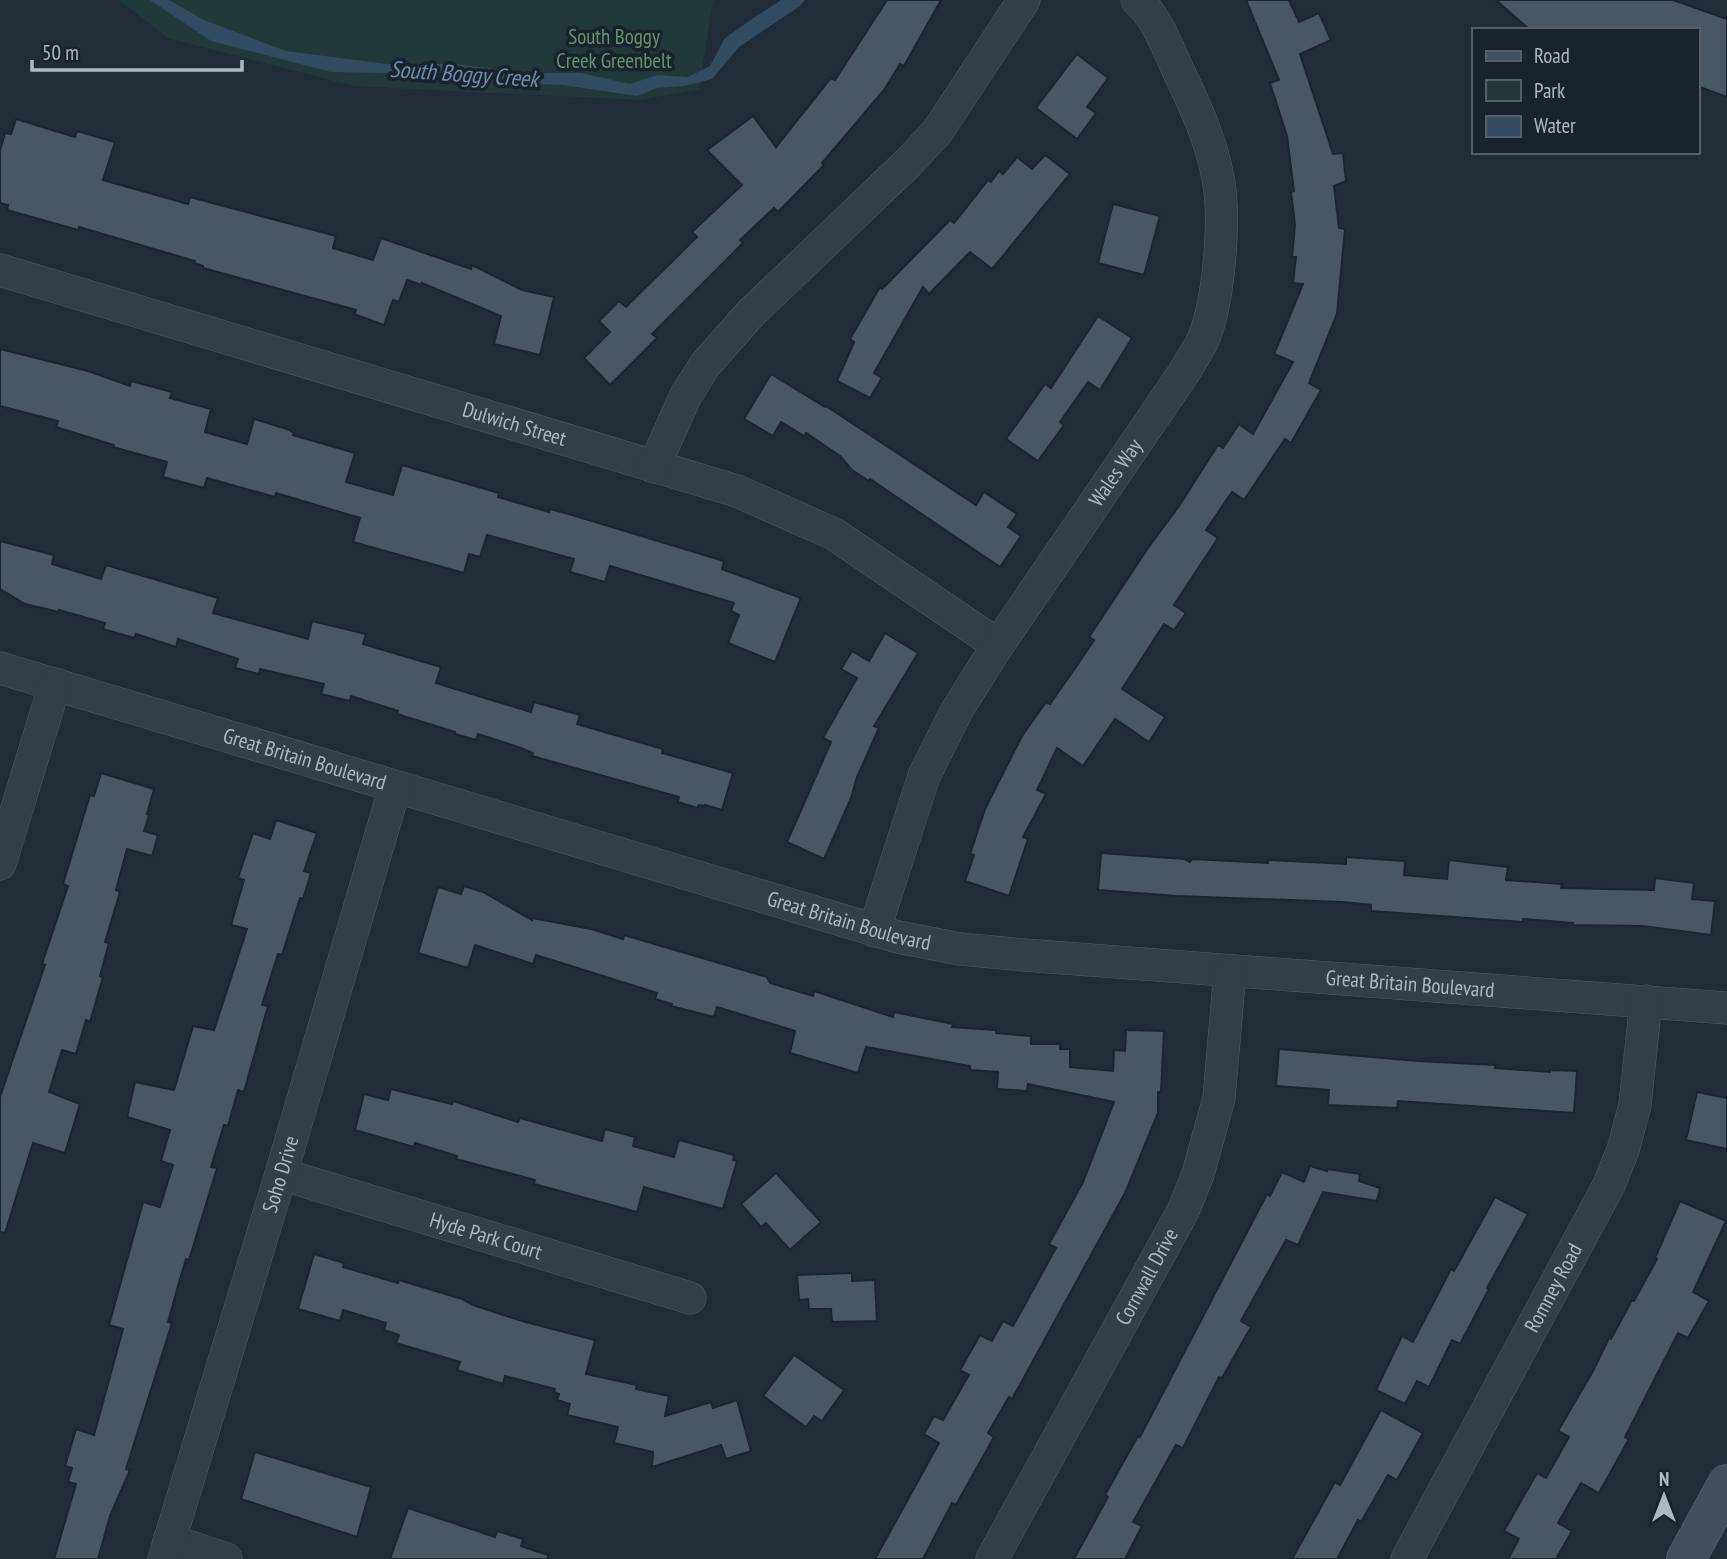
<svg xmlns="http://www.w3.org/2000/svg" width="1727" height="1559" font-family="'PT Sans Narrow',sans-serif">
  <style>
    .green { fill: #223939 }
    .water { fill: #324b60 }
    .building { fill: #475764; stroke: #1b252f; stroke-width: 2 }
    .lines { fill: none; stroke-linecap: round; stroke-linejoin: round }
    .street-casing { stroke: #515c66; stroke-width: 33 }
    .secondary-casing { stroke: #515c66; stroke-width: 40 }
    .street { stroke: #333e48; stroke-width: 32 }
    .secondary { stroke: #414e5c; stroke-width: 38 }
    .labels { text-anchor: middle; stroke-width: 7; stroke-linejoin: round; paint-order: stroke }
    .park-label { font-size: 21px; fill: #64966a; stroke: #19232d }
    .street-label { font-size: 21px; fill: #adb9c5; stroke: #19232d }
    .water-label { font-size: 23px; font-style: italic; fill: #6d8eaa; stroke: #19232d }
  </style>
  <rect width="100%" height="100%" fill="#202d38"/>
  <polygon class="green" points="119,0 713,0 699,89 640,100 354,86 168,38"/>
  <polygon class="water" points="150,0 169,0 204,20 286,51 386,64 454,64 529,73 581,73 630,84 657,75 688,77 710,66 725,38 755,17 781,0 805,0 800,6 739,47 712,79 684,86 657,88 637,96 563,85 495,82 450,74 331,72 211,41"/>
  <g class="building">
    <polygon points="887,0 941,0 904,66 900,64 884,90 822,163 824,165 778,212 774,208 740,240 743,243 652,334 657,338 610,385 584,358 610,332 599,321 619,301 626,307 697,237 692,232 742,185 707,150 753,116 776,147 831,78 835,80"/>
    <polygon points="1246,0 1289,0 1299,22 1319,13 1331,40 1300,54 1333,154 1343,153 1346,181 1334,186 1339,228 1345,229 1337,314 1309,383 1321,390 1291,443 1285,439 1244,500 1232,492 1206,530 1218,538 1174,605 1186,613 1174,630 1164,624 1122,689 1165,717 1149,742 1115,719 1083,766 1057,748 1037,790 1046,794 1023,837 1028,839 1009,896 965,881 974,855 970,854 985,809 1022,736 1046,702 1050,704 1076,667 1094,640 1089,637 1148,548 1179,506 1218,445 1223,448 1239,424 1253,434 1293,362 1274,354 1303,284 1293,283 1296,257 1292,257 1295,225 1291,192 1294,191 1287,136 1270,83 1279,80"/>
    <polygon points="1496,0 1673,0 1727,19 1727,97 1697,86 1697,30 1530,30"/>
    <polygon points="1077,54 1108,78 1087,107 1096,113 1077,139 1036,108"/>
    <polygon points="16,119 75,137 77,131 115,142 103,180 188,204 190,197 336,236 333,248 373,260 381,238 471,269 472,265 522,290 554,297 540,355 494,344 501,316 422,283 422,285 407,280 399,302 393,300 384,325 354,314 356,310 203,268 203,266 194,263 195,261 79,227 78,230 7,210 8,205 0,203 0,151 5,133 11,134"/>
    <polygon points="1045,155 1070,174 992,269 970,252 929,294 923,287 874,373 882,378 870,398 837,381 854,342 850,339 880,287 882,289 950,220 954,223 988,180 991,182 999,171 1003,174 1017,157 1032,169"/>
    <polygon points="1113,204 1160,216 1144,275 1098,263"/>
    <polygon points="1098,316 1132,338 1100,390 1088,382 1060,422 1064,425 1038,461 1006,439 1045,384 1051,388"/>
    <polygon points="0,349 88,371 130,386 131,381 172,392 170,398 211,409 205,432 247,444 254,419 287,429 294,433 293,435 355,453 346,482 393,495 402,465 499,493 498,497 549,512 550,509 572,515 724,561 722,569 801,598 775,662 728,643 739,615 731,611 734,603 610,566 605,582 570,572 574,559 487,535 480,557 469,554 464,573 353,542 360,518 276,493 275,497 207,478 204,488 163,477 167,462 113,447 114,445 56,427 58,421 0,406"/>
    <polygon points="771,374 825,407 826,406 976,505 984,492 1017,514 1008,527 1021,536 1000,567 870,479 869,481 852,470 840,456 806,433 804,436 781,422 773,436 744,419"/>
    <polygon points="0,541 54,555 52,564 101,579 106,565 218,598 213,613 308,639 312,621 366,634 363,644 441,667 436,683 531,712 534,702 580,715 577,724 663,749 662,753 733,773 722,810 705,805 705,806 699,805 697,808 678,802 679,797 532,756 533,753 521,748 478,734 476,740 455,734 455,732 397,714 398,711 351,696 350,701 321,694 324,684 260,669 259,674 235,668 238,659 178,639 176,647 136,634 134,638 103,629 105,623 59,610 59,612 25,604 0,589"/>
    <polygon points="885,633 918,653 874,726 879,728 857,777 851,798 824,859 787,842 831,742 823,738 857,678 841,669 852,651 869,661"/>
    <polygon points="101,773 154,789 147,814 149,815 144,831 158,835 152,856 127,849 116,890 120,892 105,942 109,943 100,976 103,977 90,1022 86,1020 76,1054 62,1050 49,1092 80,1104 65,1153 33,1143 5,1233 0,1232 0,1097 45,965 42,964 68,886 63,884 90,795 94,796"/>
    <polygon points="276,820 317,833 304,871 311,873 303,899 300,898 282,955 278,954 262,1005 268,1006 244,1092 238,1090 228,1126 224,1125 211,1167 217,1168 189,1260 186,1259 178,1286 168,1322 172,1323 126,1469 130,1470 110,1516 98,1559 54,1559 76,1484 68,1482 72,1468 65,1466 76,1429 94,1435 123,1329 109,1325 143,1202 160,1207 173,1165 161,1161 170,1130 127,1117 135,1082 174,1090 193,1026 214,1030 247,929 231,925 244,880 238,878 253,833 270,839"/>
    <polygon points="1101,853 1184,859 1190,862 1192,859 1268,863 1268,860 1346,864 1346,857 1375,859 1405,861 1404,875 1447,879 1449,860 1508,867 1506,880 1562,884 1561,888 1654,890 1655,878 1694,883 1692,899 1715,901 1711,935 1643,926 1573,925 1573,923 1523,919 1523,922 1371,911 1371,905 1343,902 1177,896 1098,890"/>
    <polygon points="464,886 483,892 532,920 532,918 591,929 623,939 624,935 767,977 770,983 813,996 814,991 893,1017 894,1012 953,1024 952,1027 996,1030 996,1033 1031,1036 1031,1044 1060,1044 1060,1049 1070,1049 1070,1067 1113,1071 1114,1050 1125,1051 1126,1030 1164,1031 1161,1092 1158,1092 1158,1113 1125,1193 1012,1399 1009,1397 988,1433 994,1437 956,1505 952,1503 923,1559 875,1559 939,1443 924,1434 934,1416 943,1420 969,1375 960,1370 980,1335 992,1341 1003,1321 1013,1326 1056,1248 1049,1244 1083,1182 1114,1102 1028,1084 1027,1091 997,1089 998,1072 970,1070 970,1066 866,1047 858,1073 790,1053 795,1031 717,1007 714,1017 671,1006 672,1004 655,999 657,993 536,955 533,964 475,945 468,968 418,953 438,887 461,894"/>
    <polygon points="1279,1049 1418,1061 1496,1065 1495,1068 1550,1072 1550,1070 1577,1071 1574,1113 1398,1101 1397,1108 1328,1105 1329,1090 1276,1086"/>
    <polygon points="391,1089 452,1104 453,1101 518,1122 520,1118 602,1141 605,1129 635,1137 633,1146 674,1157 679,1140 734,1155 733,1160 737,1161 723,1209 644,1187 637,1212 534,1184 535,1180 456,1159 457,1156 415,1143 414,1147 355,1130 364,1094 388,1100"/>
    <polygon points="1697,1092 1727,1098 1727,1149 1686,1140"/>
    <polygon points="1310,1166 1327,1171 1327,1169 1360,1174 1359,1181 1380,1188 1377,1201 1323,1192 1298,1245 1286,1240 1241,1321 1251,1327 1222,1378 1219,1377 1183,1448 1176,1445 1133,1522 1142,1526 1125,1559 1074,1559 1108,1497 1105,1495 1138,1436 1140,1437 1267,1194 1270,1196 1282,1172 1304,1182"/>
    <polygon points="776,1173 821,1222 790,1250 766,1223 761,1227 741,1204"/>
    <polygon points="1495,1197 1528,1214 1487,1288 1489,1289 1460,1344 1452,1340 1429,1387 1417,1381 1405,1404 1376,1390 1402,1336 1413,1342 1451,1269 1454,1271"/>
    <polygon points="1680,1201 1726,1221 1693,1292 1709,1301 1688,1338 1678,1333 1625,1437 1629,1439 1599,1493 1581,1483 1558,1523 1572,1531 1556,1559 1508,1559 1519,1539 1504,1531 1537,1473 1546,1478 1569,1437 1558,1431 1593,1371 1609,1338 1611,1339 1632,1300 1634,1301 1657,1259 1655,1258"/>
    <polygon points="314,1254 344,1263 343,1267 398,1283 399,1280 462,1299 473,1305 522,1321 595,1340 586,1374 637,1385 636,1389 669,1396 665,1416 711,1402 713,1408 737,1400 751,1451 726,1459 721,1445 652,1467 653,1452 614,1443 618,1427 567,1415 570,1404 557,1400 559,1394 554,1392 555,1389 505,1376 503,1384 457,1370 460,1362 396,1343 399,1335 384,1330 386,1323 343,1310 340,1321 298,1309"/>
    <polygon points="852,1273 852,1281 875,1280 877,1321 832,1322 831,1309 809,1309 808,1299 799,1300 797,1275"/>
    <polygon points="794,1355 844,1390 822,1421 814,1416 806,1427 763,1396"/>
    <polygon points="1381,1410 1423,1433 1397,1480 1388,1475 1361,1522 1358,1520 1337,1559 1292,1559 1335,1482 1340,1485"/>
    <polygon points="255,1452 371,1487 357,1537 241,1499"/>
    <polygon points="408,1508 495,1537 497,1531 523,1539 521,1546 548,1555 548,1559 390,1559"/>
  </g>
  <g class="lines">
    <g class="street-casing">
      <g id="street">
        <path id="s1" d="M0,270L737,491L834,534L998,645"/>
        <polyline points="654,467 685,397 705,365 750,314 908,163 937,132 1024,0"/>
        <path id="s2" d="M0,668L898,937L960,949L1024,955L1727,1008"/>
        <polyline points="0,864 55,684"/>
        <path id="s3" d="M874,931L924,776L957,710L998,645L1183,374C1189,364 1196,353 1202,342C1219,305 1226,218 1218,178C1211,139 1194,104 1177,68C1166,44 1157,18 1137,0"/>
        <path id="s4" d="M281,1174L690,1298"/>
        <polyline points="169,1540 226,1559"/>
        <path id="s5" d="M164,1559L281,1174L395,787"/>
        <path id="s6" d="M992,1559L1183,1211L1198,1174L1219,1098L1230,971"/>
        <path id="s7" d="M1407,1559L1609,1185L1623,1150L1635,1105L1646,1001"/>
      </g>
    </g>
    <g class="secondary-casing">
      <polyline id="secondary" points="1686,1559 1727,1484"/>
    </g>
    <use href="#street" class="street"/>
    <use href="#secondary" class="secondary"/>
  </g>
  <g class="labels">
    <g class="park-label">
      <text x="614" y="44">South Boggy<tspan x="614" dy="24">Creek Greenbelt</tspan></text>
    </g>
    <g class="street-label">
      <text dy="7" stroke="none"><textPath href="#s1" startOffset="537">Dulwich Street</textPath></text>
      <text dy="7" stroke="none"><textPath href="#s3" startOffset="522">Wales Way</textPath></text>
      <text dy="7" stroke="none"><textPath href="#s2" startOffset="318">Great Britain Boulevard</textPath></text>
      <text dy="7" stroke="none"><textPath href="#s2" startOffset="886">Great Britain Boulevard</textPath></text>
      <text dy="7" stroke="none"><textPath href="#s2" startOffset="1452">Great Britain Boulevard</textPath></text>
      <text dy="7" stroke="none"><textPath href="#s5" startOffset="402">Soho Drive</textPath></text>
      <text dy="7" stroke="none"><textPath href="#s4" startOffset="214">Hyde Park Court</textPath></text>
      <text dy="7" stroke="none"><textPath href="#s6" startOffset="322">Cornwall Drive</textPath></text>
      <text dy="7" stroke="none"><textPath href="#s7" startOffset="308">Romney Road</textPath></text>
    </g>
    <g class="water-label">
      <text transform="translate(464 74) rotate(4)" y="8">South Boggy Creek</text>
    </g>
  </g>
  <rect x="1472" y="28" width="228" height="126" fill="#19232d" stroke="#545f6a" stroke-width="2"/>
  <rect x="1486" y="51" width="35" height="10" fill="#414e5c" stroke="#545f6a" stroke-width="2"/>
  <text x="1534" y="63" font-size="21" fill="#adb9c5">Road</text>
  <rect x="1486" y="80" width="35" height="21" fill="#223939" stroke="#545f6a" stroke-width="2"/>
  <text x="1534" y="98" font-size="21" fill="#adb9c5">Park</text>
  <rect x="1486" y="116" width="35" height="21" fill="#324b60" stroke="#545f6a" stroke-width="2"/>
  <text x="1534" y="133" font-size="21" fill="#adb9c5">Water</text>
  <g transform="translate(1664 1496)" stroke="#19232d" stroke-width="5" paint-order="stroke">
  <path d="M0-5L12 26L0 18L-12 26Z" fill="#adb9c5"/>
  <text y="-10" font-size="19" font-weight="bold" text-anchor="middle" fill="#adb9c5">N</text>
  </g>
  <path d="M32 60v10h210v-10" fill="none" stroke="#adb9c5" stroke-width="3.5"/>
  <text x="42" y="60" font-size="21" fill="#adb9c5" stroke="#19232d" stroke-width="5" paint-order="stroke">50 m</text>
</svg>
